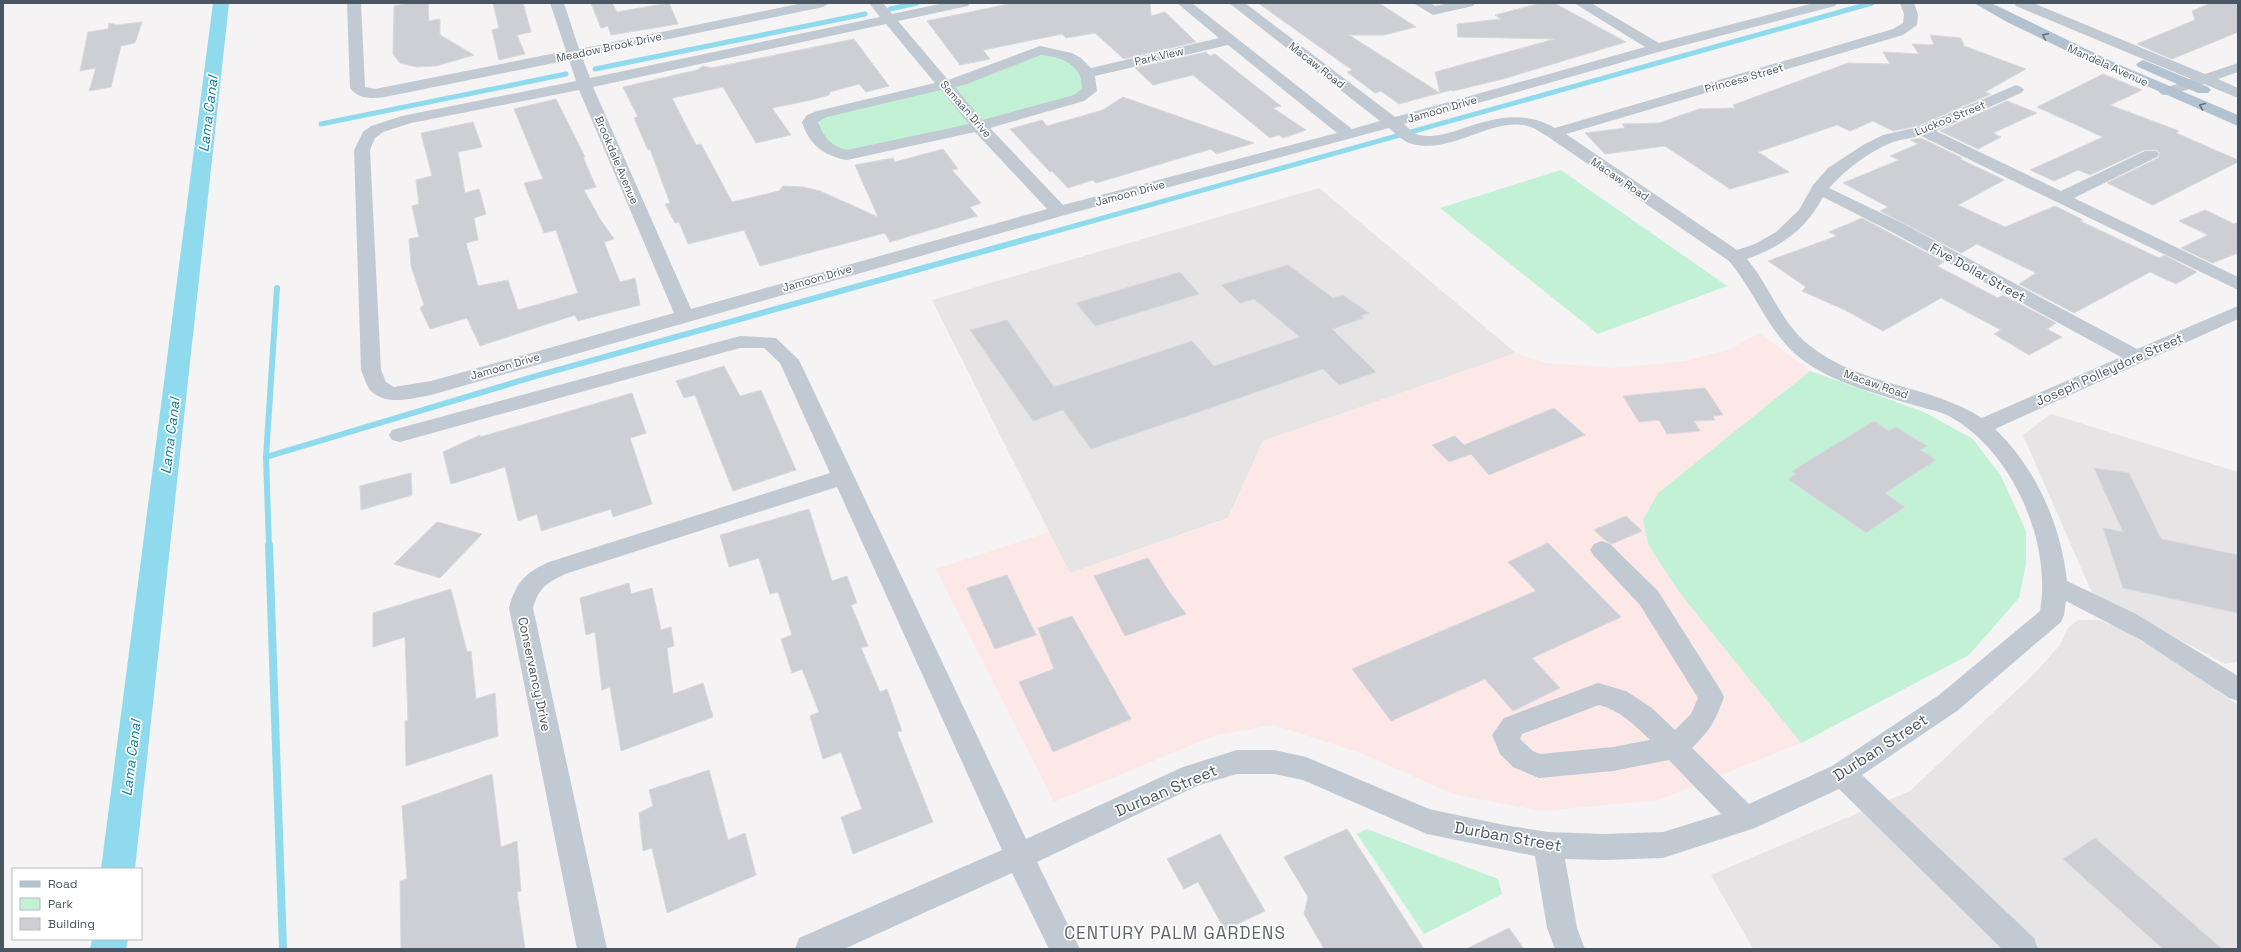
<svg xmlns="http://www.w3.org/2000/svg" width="2241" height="952" font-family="'Space Grotesk',sans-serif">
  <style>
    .education { fill: #e6e4e5 }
    .medical { fill: #fce8e6 }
    .green { fill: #c3f1d5 }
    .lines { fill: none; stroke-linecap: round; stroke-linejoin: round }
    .stream-far2 { stroke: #90daee; stroke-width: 5 }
    .stream-far1 { stroke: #90daee; stroke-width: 6 }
    .stream { stroke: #90daee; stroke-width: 8 }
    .canal { fill: #90daee; fill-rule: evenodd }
    .building { fill: #cdcfd5; stroke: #d7d9de }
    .minor { fill: #c1cad2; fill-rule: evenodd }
    .major { fill: #b3c2d1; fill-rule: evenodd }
    .oneway { stroke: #64717d }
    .labels { text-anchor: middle; stroke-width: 3.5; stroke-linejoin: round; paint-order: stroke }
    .far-street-label { font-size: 11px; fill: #4a5661; stroke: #fff }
    .street-label { font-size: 13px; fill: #4a5661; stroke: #fff }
    .water-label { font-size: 14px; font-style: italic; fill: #0c7c9b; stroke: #fff }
    .near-street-label { font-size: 16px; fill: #4a5661; stroke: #fff }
    .near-neighbourhood-label { font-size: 17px; letter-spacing: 1px; fill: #5f6368; stroke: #fff }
  </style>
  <rect width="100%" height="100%" fill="#f5f3f3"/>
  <g class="education">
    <polygon points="1319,188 1516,353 1263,441 1228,518 1070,573 932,300"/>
    <polygon points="2051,414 2238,472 2238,661 2225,664 2092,593 2023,435"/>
    <polygon points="2078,620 2098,620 2121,629 2164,654 2238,705 2238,949 1753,949 1711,875 1910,791 2035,673 2060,645 2068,628"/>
  </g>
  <polygon class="medical" points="1760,333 1810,371 1658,493 1649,546 1679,592 1801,743 1659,800 1542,811 1453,794 1361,753 1274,725 1216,735 1054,802 936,569 1049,532 1070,573 1228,519 1263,441 1516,353 1545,363 1614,368 1685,361 1728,350"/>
  <g class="green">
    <polygon points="1048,54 1075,65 1086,88 1075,97 982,121 952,86 1029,57"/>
    <polygon points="941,88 970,125 849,152 828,144 816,121 818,119"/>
    <polygon points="1561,170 1727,286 1598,334 1440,208"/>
    <polygon points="1810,371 1924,412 1973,439 2001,476 2026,531 2026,564 2019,598 1969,655 1801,743 1679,592 1649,546 1643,520 1658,493"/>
    <polygon points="1367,829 1498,879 1502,894 1424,934 1357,834"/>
  </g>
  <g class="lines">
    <g class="stream-far2">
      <polyline points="890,9 917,3"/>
      <polyline points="595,69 865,14"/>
      <polyline points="321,124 566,74"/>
      <polyline points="1035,237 1872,3"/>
    </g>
    <g class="stream-far1">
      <polyline points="266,457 536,376 1038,236"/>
      <polyline points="269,546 266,457 277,288"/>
    </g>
    <polyline class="stream" points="269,545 283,949"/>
    <g class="canal">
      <polygon points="213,3 229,3 135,869 101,869"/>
      <polygon points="92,939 128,939 126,949 90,949"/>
    </g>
  </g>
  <g class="building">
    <polygon points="410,3 428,3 429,21 440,19 440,35 474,55 436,66 417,67 400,63 393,54 394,6"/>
    <polygon points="493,3 523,3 531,32 517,35 525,54 499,60 492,30 499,28"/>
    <polygon points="591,3 612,3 617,12 669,3 678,24 611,35 608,26 601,28"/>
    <polygon points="1013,3 1150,3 1151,16 1165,12 1196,42 1124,59 1095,33 1066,38 1062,34 983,50 990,59 960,65 927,21"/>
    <polygon points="1258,3 1379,3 1416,27 1384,35 1349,35 1440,93 1399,104 1381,91 1375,93 1347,72 1352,70"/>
    <polygon points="1541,3 1554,3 1626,42 1503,79 1453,91 1451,90 1440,93 1435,72 1555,39 1458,37 1457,24 1501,19 1495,15"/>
    <polygon points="2211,3 2238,3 2238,32 2172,59 2137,44 2195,20 2192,11"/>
    <polygon points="142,22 135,43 121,46 111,87 89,91 96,68 80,71 88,32 108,29 109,23 117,25"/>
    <polygon points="1930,35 1961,38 1964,46 2026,69 1985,92 1991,94 1918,126 1893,131 1873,121 1850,131 1837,125 1758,152 1789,172 1730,189 1665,146 1605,154 1585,133 1625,128 1622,124 1659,123 1699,109 1735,108 1733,105 1848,63 1890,64 1883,52 1919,54 1912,44 1934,45"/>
    <polygon points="854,39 889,86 866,92 859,84 830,92 829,95 811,100 772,108 791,135 756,143 723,87 672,98 696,145 701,144 732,202 779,191 783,186 803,187 820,191 878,217 855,165 893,158 895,162 943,149 958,169 952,170 981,203 970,207 977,216 890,242 885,233 760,266 744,230 688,244 679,222 675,223 665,204 670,203 650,149 648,150 634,118 638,117 623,87 697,70 703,66 711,68"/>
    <polygon points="1206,52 1210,56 1215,54 1281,106 1273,108 1306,130 1283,138 1279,135 1270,138 1193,75 1153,85 1135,68"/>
    <polygon points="2103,74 2142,90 2110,105 2179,131 2176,133 2238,160 2238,162 2153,205 2107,183 2158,158 2160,153 2157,150 2144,150 2090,175 2078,170 2054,181 2030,170 2103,137 2037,107"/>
    <polygon points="1123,97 1254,143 1216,154 1211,149 1096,183 1093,180 1068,188 1052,171 1050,172 1010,129 1042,120 1047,126 1103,110"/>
    <polygon points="556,99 585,157 583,157 596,187 584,190 600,219 614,239 604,242 620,282 635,278 640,305 578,321 575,315 480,346 467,318 430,329 420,308 424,305 411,266 409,239 419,237 412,206 419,204 416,180 432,176 421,133 473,122 482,147 458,152 465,193 479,189 486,214 474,218 478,240 466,243 478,286 508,280 518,310 578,293 556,230 544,233 524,183 543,179 514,109"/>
    <polygon points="2007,101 2037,113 1993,133 2001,137 1978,149 1940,131"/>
    <polygon points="1921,138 1962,158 1960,159 2004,180 1958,205 2005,227 2055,206 2083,220 2080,221 2159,258 2164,255 2197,272 2176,284 2150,272 2074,313 2019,284 2036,273 1977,244 1961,253 1880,211 1888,207 1843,183 1899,160 1890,156 1918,144 1910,140"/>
    <polygon points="2205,210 2234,224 2238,222 2238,253 2212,263 2181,248 2208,235 2179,221"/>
    <polygon points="1862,218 1944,262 1937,266 1998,298 2003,295 2056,323 2047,329 2062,337 2029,355 1994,334 2001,330 1941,298 1883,331 1845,310 1802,291 1806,287 1768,261 1837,236 1829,232"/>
    <polygon points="1288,265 1333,298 1343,295 1369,313 1361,316 1364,318 1332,329 1376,372 1339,385 1323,369 1091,449 1063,410 1033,421 970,330 1007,320 1054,387 1192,341 1214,366 1300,337 1254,299 1240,303 1221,285"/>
    <polygon points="1180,272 1199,294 1095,326 1076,303"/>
    <polygon points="724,366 740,396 761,390 796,470 733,491 695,395 684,398 676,381"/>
    <polygon points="1705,388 1723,415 1713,416 1715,420 1694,421 1700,431 1667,434 1659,420 1639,422 1623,396"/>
    <polygon points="632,393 646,433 630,438 652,504 613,517 611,509 541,531 537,514 518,521 505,467 451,484 443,452 480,435 480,437"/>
    <polygon points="1554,408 1585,435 1489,475 1471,454 1449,462 1432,445 1455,436 1464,445"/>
    <polygon points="1874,421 1889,431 1896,427 1927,446 1920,450 1936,460 1885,493 1905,507 1866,533 1788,479 1796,474 1792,471"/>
    <polygon points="2094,468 2129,473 2161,539 2238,555 2238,613 2123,588 2103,528 2123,532"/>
    <polygon points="411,473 412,495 361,510 360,486"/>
    <polygon points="809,509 832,581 847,576 857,603 851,605 868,646 861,648 880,692 887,689 902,731 897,732 933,822 853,854 841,817 862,809 841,752 823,759 810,716 819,712 802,669 792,673 781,639 792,635 778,592 770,594 759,558 729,567 720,535"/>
    <polygon points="1626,516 1642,531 1612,544 1605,540 1594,530"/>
    <polygon points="437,522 482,534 440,578 394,564"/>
    <polygon points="1548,543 1621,617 1532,658 1560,688 1513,711 1485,679 1391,721 1352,669 1536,591 1508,562"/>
    <polygon points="1148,558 1170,593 1186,614 1125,636 1094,576"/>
    <polygon points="1007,575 1036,635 995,649 967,588"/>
    <polygon points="629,583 631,594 652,588 661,630 671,627 674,646 667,648 673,694 703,683 713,717 621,751 610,687 602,690 595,632 586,635 580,598"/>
    <polygon points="451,589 467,652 471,651 476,699 495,693 498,736 406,766 405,721 408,720 405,637 373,647 373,613"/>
    <polygon points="1072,616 1131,719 1053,752 1019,682 1054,669 1038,628"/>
    <polygon points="709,770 728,840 745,833 756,875 667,913 652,848 643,851 639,813 653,806 649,790"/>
    <polygon points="492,774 501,847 517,841 521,891 517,892 525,949 401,949 400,881 407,879 402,806"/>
    <polygon points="1347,829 1424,949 1324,949 1304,914 1308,897 1284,857"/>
    <polygon points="1220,834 1265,911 1225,930 1198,882 1184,889 1167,859"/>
    <polygon points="2095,838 2222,949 2163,949 2063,859"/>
    <polygon points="1509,928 1524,949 1466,949"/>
  </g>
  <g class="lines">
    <g class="minor">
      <path d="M347,3H361L365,87L375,89L566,51L550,3H564L579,49L803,3H830L823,7L582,57L590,78L880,17L869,3H883L892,14L944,3H970L968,6L898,21L948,80L1040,46L1072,53L1081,58L1091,68L1219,38L1177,3H1192L1352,129L1380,121L1229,3H1245L1395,117L1645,47L1574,3H1591L1659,43L1814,3H1837L1835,6L1662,51L1404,124C1408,128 1414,134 1419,135C1431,138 1446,134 1458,130C1491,119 1522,109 1555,128L1893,29L1903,23L1904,14L1900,3H1914L1918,14L1917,25L1903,35L1566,134L1737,250L1755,244L1776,232L1799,210L1813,185L1828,168L1863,145L1883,135L1918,127L2016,85L2021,87L2024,90L2021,93L1936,131L2061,191L2145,151H2157L2159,154L2157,157L2074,198L2238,277V290L1921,136C1912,138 1902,139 1893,142C1870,151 1846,169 1829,188L1902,223L2137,349L2238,306V319L1995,429C2036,468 2061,525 2067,581L2136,614L2238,676V701L2229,698L2141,640L2066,601L2064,615L2061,622L1957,711L1862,775L2034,938L2038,949H2002L1839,789L1755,828L1663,858L1604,860L1565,859L1577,928L1585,949H1555L1547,928L1535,856L1427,834L1303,780L1274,774H1237L1199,785L1037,862L1080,949H1049L1012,873L844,949H795L799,938L1002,850L837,487L565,574C547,583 539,587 533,608L607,949H577L509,608C516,582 525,573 549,562L830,473L780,363L764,348H740L400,442L392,440L389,435L392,430L740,336L776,338L799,360L1026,839L1183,767L1237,750H1274L1306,757L1429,809L1504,825L1548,832L1604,834L1663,832L1721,814L1669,760L1613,771L1539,778L1513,767L1500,754L1492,735L1504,718L1598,683L1626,691L1652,708L1675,730L1691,714L1698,698L1640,605L1594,556L1590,550L1594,544L1602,541L1610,544L1658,591L1720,689L1724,697C1714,723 1712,728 1692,748L1749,804L1832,766L1939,695L2040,611C2052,542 2012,450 1949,416C1939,411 1928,409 1917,406C1881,395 1839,385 1807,363C1770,338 1757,294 1729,261L1547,136C1542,134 1537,129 1531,127C1493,114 1451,157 1409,143C1402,140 1395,133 1389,128L1065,215L431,395C412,398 386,407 370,390C366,385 364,376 361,370L354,150L363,132L371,126L402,116L576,81L569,60L385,97C372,99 358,99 350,88ZM886,24L935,83L817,111L807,115L802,122C809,145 824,156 847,160L975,132L1047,209L691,309L593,87ZM1228,45L1337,133L1063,205L990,128L1084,101L1097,91L1095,76ZM1041,55C1062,57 1083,65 1082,89L1074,95L982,120L955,87L967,84ZM579,90L674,313L431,381L394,387L386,382L381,370L370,150L375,138L383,132L411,123ZM941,90L969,124L847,150C831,147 823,136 818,122L827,117ZM1823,197L1890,231L2121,357L1982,418C1929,384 1859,386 1809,345C1781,323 1770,286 1747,259C1780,247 1806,230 1823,197ZM1599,705C1619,710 1635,725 1650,740L1613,747L1540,754L1533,751L1520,739L1522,734Z"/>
      <polygon points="1413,3 1430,3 1435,6 1450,3 1475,3 1473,6 1433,15"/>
      <polygon points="2014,3 2033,3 2205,74 2238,63 2238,72 2218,79 2238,88 2238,98 2204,84 2172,95 2162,95 2159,92 2162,89 2191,79 2016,6"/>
    </g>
    <g class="major">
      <polygon points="1974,3 1991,3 2113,62 2238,115 2238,126 2071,53 2007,22"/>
      <polygon points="2143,60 2208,87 2211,90 2208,93 2198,93 2138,67 2136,64"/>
    </g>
  </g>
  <defs><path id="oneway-chevron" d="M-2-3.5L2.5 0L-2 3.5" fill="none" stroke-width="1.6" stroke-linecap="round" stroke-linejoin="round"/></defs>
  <g class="oneway">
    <use href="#oneway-chevron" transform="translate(2045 36) rotate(-154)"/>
    <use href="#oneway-chevron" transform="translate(2202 106) rotate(-158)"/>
  </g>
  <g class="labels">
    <g class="far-street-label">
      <text transform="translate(609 47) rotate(-12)" y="4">Meadow Brook Drive</text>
      <text transform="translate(1159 56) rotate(-13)" y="4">Park View</text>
      <text transform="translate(1317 65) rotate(38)" y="4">Macaw Road</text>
      <text transform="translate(2108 65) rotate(24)" y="4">Mandela Avenue</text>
      <text transform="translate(1744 78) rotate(-16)" y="4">Princess Street</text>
      <text transform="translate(966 109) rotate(49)" y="4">Samaan Drive</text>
      <text transform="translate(1442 109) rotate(-16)" y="4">Jamoon Drive</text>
      <text transform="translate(1950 118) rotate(-22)" y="4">Luckoo Street</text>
      <text transform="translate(617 160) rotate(67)" y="4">Brookdale Avenue</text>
      <text transform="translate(1620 179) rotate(34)" y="4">Macaw Road</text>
      <text transform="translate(1130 193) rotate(-15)" y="4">Jamoon Drive</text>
      <text transform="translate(817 278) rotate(-16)" y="4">Jamoon Drive</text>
      <text transform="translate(505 366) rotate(-16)" y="4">Jamoon Drive</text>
      <text transform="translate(1876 384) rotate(19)" y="4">Macaw Road</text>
    </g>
    <g class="street-label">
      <text transform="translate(1978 272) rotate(29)" y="5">Five Dollar Street</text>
      <text transform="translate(2109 369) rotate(-24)" y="5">Joseph Polleydore Street</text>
      <text transform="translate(535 674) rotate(78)" y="5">Conservancy Drive</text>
    </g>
    <g class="water-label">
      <text transform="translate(208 114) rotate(-83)" y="5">Lama Canal</text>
      <text transform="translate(170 436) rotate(-83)" y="5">Lama Canal</text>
      <text transform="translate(131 758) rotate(-83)" y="5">Lama Canal</text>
    </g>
    <g class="near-street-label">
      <text transform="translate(1880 747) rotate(-33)" y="6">Durban Street</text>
      <text transform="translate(1166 790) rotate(-23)" y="6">Durban Street</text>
      <text transform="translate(1508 836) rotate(10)" y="6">Durban Street</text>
    </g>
    <g class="near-neighbourhood-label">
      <text x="1175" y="939">CENTURY PALM GARDENS</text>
    </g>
  </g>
  <rect width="2241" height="952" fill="none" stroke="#4a5661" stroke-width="8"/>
  <rect x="12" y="868" width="130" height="72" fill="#ffffff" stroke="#b7bbc0"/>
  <rect x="20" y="881" width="20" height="6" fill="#b3c2d1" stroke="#b7bbc0"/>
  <text x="48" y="888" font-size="12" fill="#4a5661">Road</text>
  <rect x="20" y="898" width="20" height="12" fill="#c3f1d5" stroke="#b7bbc0"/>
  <text x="48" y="908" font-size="12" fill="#4a5661">Park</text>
  <rect x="20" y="918" width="20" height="12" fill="#cdcfd5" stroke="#b7bbc0"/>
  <text x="48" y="928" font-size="12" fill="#4a5661">Building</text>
</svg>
